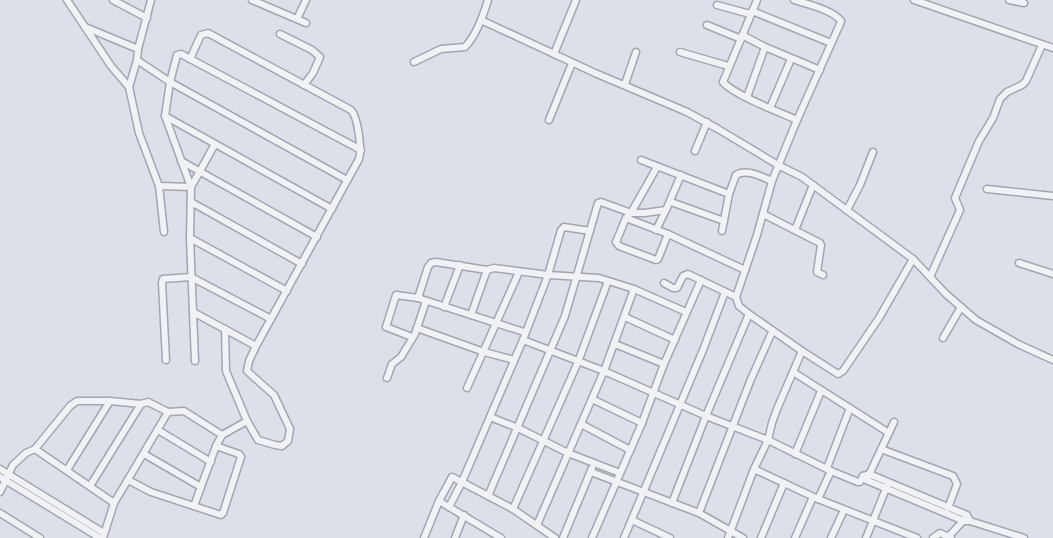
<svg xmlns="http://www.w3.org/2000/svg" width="1053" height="538" font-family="Raleway,sans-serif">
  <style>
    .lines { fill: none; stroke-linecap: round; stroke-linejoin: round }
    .street-casing { stroke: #a2a6b2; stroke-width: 9 }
    .street { stroke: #f0f2f6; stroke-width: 6 }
  </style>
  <rect width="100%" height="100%" fill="#dde0e8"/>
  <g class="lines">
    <g class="street-casing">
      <g id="street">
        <polyline points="67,0 111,66 129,87"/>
        <polyline points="113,0 147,18"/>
        <polyline points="151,0 138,49 137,60 129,87 139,133 159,186 164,232"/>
        <polyline points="252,0 306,23"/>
        <path d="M757,0L723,82C734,95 779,112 797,120"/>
        <polyline points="914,0 1053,48"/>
        <polyline points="1009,0 1024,3"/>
        <polyline points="717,5 750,14"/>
        <polyline points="752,11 831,43"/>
        <polyline points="297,19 306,0"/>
        <polyline points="481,20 595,73 687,112 718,129 778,165 802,177 913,259 946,294 976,320 1018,344 1053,360"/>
        <polyline points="707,25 741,39"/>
        <polyline points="85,27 138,49"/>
        <polyline points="280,34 312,50 320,57 313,73 304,85"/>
        <polyline points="742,35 765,47 820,70"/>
        <polyline points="680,52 728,66"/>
        <polyline points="554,54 576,0"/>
        <path d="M190,59L201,35L208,33L351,110C358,117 362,150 359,159L256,346L193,312"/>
        <polyline points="137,60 170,82 347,180"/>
        <path d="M414,62L441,49L465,47C477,34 483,16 488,0"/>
        <polyline points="625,84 636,52"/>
        <polyline points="747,97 765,47"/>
        <polyline points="770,108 791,59"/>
        <polyline points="165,116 332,209"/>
        <polyline points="549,120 572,63"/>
        <polyline points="695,151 707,122"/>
        <polyline points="641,160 729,194"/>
        <polyline points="181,161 317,237"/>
        <polyline points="159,186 191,187 215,144"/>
        <polyline points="987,189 1053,196"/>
        <polyline points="191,202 302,264"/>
        <polyline points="671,202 724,221"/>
        <polyline points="847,210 860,185 873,152"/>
        <polyline points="763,214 820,243 821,245 817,272 823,275"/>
        <polyline points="626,218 668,234 745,270"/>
        <polyline points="656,230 666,210"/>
        <polyline points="795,230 813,185"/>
        <path d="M722,231L729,194L736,175C746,168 762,177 772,181"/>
        <polyline points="668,234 658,259 656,260 619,246 616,242 626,218 631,213 644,213 666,210 681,175"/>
        <polyline points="190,238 287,291"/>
        <polyline points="1019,263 1053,274"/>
        <polyline points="930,277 960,210 955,198 979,141 993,118 1000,99 1007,92 1022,85 1026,81 1042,45"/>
        <polyline points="664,283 673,288 677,288 683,276 688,274 736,297 739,306 749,314 802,351 838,374 843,371 879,318 913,259"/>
        <path d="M736,297L757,235L772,181L797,120L840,24L841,21C833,10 807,4 794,0"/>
        <polyline points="418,298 428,267 431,263 436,262 487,270 494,268 548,275 599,278 634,289 686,312"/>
        <polyline points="444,307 460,265"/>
        <polyline points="471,315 487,270"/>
        <polyline points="625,317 675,340"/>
        <polyline points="417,328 484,352 514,360"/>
        <polyline points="412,337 386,327 396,295 418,298 524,332"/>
        <polyline points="943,338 961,307"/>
        <polyline points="523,340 604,371 706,416 768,440 831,471 858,482 860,482 863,476"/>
        <polyline points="615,344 664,364"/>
        <polyline points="166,360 162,283 163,279 191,277 271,319"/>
        <polyline points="195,361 190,238 191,187 165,116 170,82 177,55 181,54 361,150"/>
        <polyline points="793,372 889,433"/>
        <polyline points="387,378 392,364 401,357 415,334 426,301"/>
        <polyline points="467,388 519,272"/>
        <polyline points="592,399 642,423"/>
        <polyline points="490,417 518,428 568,453 620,473"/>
        <polyline points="247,421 258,440 275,445 282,446 288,441 290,429 274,395 247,371 249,361 256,346"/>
        <polyline points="581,424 630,450"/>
        <polyline points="158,430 211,462"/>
        <polyline points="35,449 114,503"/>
        <polyline points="881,449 953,476 957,484 948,508"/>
        <polyline points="144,454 201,487"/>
        <polyline points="795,454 821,391"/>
        <polyline points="827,468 850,408"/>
        <polyline points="0,469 104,533"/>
        <polyline points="754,469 818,499 917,538"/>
        <polyline points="67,470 110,401"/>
        <polyline points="591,472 699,513 743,538"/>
        <polyline points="863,476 866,480 964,521 970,521 1024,538"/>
        <polyline points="863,476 869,474 967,515 970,521"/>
        <polyline points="0,477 100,538"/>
        <polyline points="868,477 894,422"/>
        <polyline points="128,480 151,492 221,515 223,513 241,457 239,454 216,446"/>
        <polyline points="90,486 141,404"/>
        <polyline points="0,492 13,465 26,453 35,449 70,406 77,401 110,401 141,404 148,402 168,412 184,411 222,435"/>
        <polyline points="488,496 565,316 598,203 601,202 631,213 657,167"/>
        <polyline points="818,499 831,471"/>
        <polyline points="439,501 501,538"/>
        <polyline points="672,503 706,416 749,314"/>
        <polyline points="194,506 216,446 222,435 247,421 226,371 225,329"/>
        <polyline points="449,507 462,482 523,340 548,275 561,230 564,227 590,231"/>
        <polyline points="513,509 578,362 608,281"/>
        <polyline points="0,513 40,538"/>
        <polyline points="699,513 751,379 772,332"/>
        <polyline points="632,520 670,538"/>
        <polyline points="537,525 604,371 634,289"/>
        <polyline points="948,537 966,518"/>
        <polyline points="103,538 114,503 168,412"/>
        <polyline points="424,538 439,501 452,477 513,509 555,538"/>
        <polyline points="455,538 464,515"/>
        <polyline points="563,538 592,468"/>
        <polyline points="592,538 642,423 664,364 701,280"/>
        <polyline points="624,538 703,350 725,292"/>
        <polyline points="728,538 754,469 768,440 772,423 777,409 802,351"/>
        <polyline points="761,538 784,483"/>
        <polyline points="795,538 813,497"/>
        <polyline points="831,538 844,510"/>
        <polyline points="866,538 887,486"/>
        <polyline points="933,538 940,533 951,538"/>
      </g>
    </g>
    <use href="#street" class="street"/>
  </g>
</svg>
